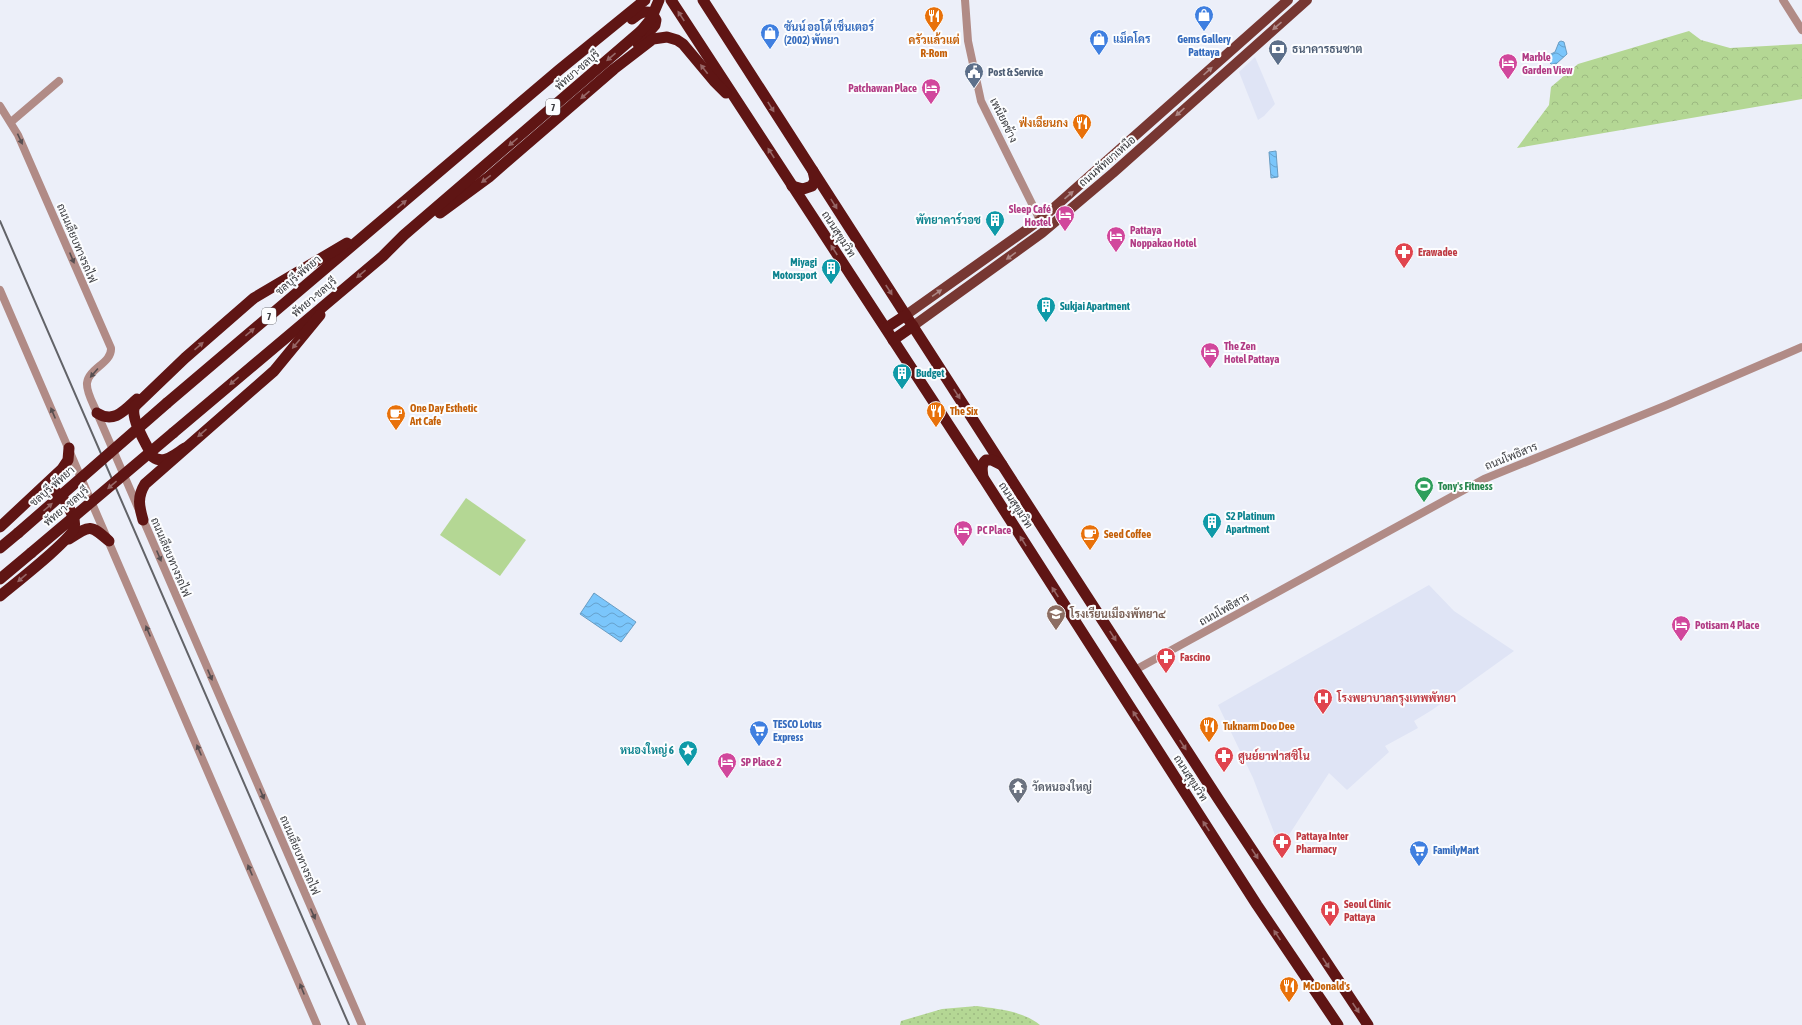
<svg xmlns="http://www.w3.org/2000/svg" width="1802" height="1025" font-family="'Asap Condensed',Sarabun,sans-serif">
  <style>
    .built { fill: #dfe4f5 }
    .forest { fill: url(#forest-crowns) }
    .park { fill: url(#park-dots) }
    .pitch { fill: #b4d794 }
    .water { fill: url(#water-waves); stroke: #689cc3 }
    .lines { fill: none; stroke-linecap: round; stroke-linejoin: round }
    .minor { stroke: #b18b86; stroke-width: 8 }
    .major { stroke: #773732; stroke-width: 10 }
    .highway { stroke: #5f1514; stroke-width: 11 }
    .rail { stroke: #626368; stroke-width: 2 }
    .highway-bridge { stroke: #5f1514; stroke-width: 11 }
    .oneway { fill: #966666 }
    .oneway2 { fill: #ac8684 }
    .oneway3 { fill: #584f51 }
    .labels { text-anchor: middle; stroke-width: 4; stroke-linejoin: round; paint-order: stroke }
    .shield { fill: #fcfdff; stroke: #747579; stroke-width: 1 }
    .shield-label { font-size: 10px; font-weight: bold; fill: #3a3b3f }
    .shop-label { font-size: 11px; font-weight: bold; fill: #366cbe; stroke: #fcfdff; text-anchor: start }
    .food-label { font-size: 11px; font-weight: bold; fill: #c56008; stroke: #fcfdff; text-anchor: start }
    .service-label { font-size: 11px; font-weight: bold; fill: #4e5e75; stroke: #fcfdff; text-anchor: start }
    .hotel-label { font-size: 11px; font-weight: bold; fill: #b23c85; stroke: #fcfdff; text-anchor: start }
    .street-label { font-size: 11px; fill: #3a3b3f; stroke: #fcfdff }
    .culture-label { font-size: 11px; font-weight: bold; fill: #0d838f; stroke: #fcfdff; text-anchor: end }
    .health-label { font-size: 11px; font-weight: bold; fill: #be3a42; stroke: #fcfdff; text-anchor: start }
    .leisure-label { font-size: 11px; font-weight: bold; fill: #27864d; stroke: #fcfdff; text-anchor: start }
    .education-label { font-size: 11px; font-weight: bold; fill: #785e54; stroke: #fcfdff; text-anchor: start }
    .worship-label { font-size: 11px; font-weight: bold; fill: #5b616d; stroke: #fcfdff; text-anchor: start }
  </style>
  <defs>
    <pattern id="forest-crowns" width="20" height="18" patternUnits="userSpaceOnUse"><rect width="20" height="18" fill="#b4d794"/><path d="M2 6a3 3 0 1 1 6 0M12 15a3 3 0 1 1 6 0" fill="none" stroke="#9cb981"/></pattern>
    <pattern id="park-dots" width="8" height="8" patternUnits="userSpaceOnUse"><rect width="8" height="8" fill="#b4d794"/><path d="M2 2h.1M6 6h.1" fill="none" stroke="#9cb981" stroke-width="1.8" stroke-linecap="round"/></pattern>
    <pattern id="water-waves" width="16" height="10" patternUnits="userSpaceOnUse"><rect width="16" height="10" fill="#7bc6fb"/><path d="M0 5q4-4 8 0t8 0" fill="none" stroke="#66a2cd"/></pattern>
  </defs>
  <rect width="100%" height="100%" fill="#eceff9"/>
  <g class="built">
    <polygon points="1255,57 1275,104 1264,116 1258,120 1239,72"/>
    <polygon points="1429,585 1454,611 1514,651 1432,710 1414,721 1418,728 1385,746 1389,752 1347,790 1329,773 1285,841 1275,835 1253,778 1218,705"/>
  </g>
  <polygon class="forest" points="1689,31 1701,40 1730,48 1802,44 1802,99 1517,148 1549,105 1551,87 1578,64"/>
  <path class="park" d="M977,1006C998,1009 1023,1011 1040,1025H900L901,1021L942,1009Z"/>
  <polygon class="pitch" points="466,498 526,540 500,576 440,535"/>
  <g class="water">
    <polygon points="1561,41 1564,42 1567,54 1556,64 1551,64 1547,60 1549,55 1555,52 1559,42"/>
    <polygon points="1276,151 1278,177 1271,178 1269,152"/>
    <polygon points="594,593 636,622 621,642 580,614"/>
  </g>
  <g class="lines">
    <g class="minor">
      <polyline points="965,0 968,41 981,101 1040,220"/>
      <polyline points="1783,0 1802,30"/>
      <path d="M0,106L18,135L111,348C112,363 89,368 87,383C86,392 94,405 97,413L362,1025"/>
      <polyline points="11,122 59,81"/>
      <polyline points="0,290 317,1025"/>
      <polyline points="1135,670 1484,479 1667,405 1802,347"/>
    </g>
    <g class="major">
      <polyline points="906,315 1040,220 1288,0"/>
      <polyline points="913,326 1042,233 1113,173 1307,0"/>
    </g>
    <g class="highway">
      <polyline points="671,0 984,479 1257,905 1338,1025"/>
      <polyline points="703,0 1051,541 1219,800 1368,1025"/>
      <path d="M632,19C639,14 643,10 652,13L656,20L655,25L638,44"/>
      <polyline points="792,186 803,189 812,186 815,180 813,171"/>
      <polyline points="440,213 489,177 614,69 653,39 667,37 677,40 683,44 714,81 726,93"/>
      <polyline points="886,328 906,315"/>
      <polyline points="893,340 913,326"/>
      <polyline points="167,403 559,70 645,0"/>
      <path d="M97,413C114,424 125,410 137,399"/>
      <polyline points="173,433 383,256 404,235 641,31"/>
      <path d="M185,448C175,454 164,465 153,457C147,446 129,417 135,406L185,358L254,298L347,243"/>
      <path d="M983,477C982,470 981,464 986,460H992L1002,465"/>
      <path d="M143,520C139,506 137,497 145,484L274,371L320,315"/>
      <polyline points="0,527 62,469 68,460 69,448"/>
      <path d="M69,539C90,525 90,524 109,541"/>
      <polyline points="0,548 18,533"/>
      <polyline points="0,579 31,553"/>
      <path d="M0,596C13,585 71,540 74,528C76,521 72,514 69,508C65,499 60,493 50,489L33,498"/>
    </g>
    <polyline class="rail" points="0,221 349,1025"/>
    <g class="highway-bridge">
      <polyline points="641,31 651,19 659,0"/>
      <polyline points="18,533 167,403"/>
      <polyline points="31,553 173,433"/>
    </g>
  </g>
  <defs><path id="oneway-solid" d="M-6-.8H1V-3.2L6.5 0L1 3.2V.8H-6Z"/></defs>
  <g class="oneway">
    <use href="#oneway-solid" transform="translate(681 16) rotate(-123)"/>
    <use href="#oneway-solid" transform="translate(611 57) rotate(139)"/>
    <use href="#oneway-solid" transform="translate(704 69) rotate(-128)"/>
    <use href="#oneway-solid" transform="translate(585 95) rotate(139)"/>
    <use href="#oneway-solid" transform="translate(771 107) rotate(58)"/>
    <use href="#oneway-solid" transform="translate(513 142) rotate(140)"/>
    <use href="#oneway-solid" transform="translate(771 153) rotate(-123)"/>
    <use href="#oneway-solid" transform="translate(486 179) rotate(143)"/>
    <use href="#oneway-solid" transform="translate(402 204) rotate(-40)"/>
    <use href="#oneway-solid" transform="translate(834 204) rotate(58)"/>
    <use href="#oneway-solid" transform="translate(834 250) rotate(-123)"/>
    <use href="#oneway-solid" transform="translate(361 274) rotate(140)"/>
    <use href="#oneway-solid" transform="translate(889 290) rotate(57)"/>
    <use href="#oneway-solid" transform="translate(250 332) rotate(-40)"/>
    <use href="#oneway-solid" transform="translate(296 344) rotate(130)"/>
    <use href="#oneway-solid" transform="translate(199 346) rotate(-41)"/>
    <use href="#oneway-solid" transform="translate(234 381) rotate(140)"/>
    <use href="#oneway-solid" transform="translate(957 394) rotate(57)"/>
    <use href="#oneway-solid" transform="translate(202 433) rotate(139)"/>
    <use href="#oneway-solid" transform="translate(112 485) rotate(140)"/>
    <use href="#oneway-solid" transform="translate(48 507) rotate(-41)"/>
    <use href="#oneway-solid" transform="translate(1023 541) rotate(-122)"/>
    <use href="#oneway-solid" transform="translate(22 578) rotate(139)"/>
    <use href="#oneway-solid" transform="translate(1055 592) rotate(-123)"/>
    <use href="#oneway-solid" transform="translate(1113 636) rotate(57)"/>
    <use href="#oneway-solid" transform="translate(1136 716) rotate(-123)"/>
    <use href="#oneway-solid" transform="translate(1183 745) rotate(57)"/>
    <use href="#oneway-solid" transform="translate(1206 826) rotate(-123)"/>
    <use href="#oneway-solid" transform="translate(1255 854) rotate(57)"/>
    <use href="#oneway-solid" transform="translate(1277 935) rotate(-124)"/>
    <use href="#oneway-solid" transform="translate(1326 963) rotate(57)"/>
    <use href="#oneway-solid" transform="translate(1356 1008) rotate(56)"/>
  </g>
  <g class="oneway2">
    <use href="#oneway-solid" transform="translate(1277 26) rotate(139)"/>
    <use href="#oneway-solid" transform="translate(1208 71) rotate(-42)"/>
    <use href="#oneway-solid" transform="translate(1180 112) rotate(138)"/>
    <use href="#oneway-solid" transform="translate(1069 195) rotate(-41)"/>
    <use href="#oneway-solid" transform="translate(1011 256) rotate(144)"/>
    <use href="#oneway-solid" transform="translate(937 293) rotate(-35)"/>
  </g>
  <g class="oneway3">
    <use href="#oneway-solid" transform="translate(20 139) rotate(65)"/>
    <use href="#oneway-solid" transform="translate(72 258) rotate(67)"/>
    <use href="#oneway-solid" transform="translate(94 373) rotate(131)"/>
    <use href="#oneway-solid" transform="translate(53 413) rotate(-113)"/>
    <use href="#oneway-solid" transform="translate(159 556) rotate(67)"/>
    <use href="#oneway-solid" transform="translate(148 631) rotate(-113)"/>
    <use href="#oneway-solid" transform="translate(210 675) rotate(67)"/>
    <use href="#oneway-solid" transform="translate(199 750) rotate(-113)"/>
    <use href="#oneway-solid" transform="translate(262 794) rotate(67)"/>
    <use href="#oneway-solid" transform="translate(250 870) rotate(-113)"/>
    <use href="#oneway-solid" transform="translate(313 914) rotate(66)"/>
    <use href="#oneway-solid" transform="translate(302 989) rotate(-112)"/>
  </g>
  <defs>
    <g id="shop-pin" transform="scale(1)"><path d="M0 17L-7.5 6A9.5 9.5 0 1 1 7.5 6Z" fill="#3f7fe0" stroke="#fcfdff"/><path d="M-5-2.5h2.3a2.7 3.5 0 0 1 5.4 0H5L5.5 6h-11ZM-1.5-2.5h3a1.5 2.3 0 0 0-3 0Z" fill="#fff"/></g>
    <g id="restaurant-pin" transform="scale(1)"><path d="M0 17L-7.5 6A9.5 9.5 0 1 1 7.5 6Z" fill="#e8710a" stroke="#fcfdff"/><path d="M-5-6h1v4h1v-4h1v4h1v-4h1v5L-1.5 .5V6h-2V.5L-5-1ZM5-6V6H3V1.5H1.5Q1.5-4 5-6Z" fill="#fff"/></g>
    <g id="bank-pin" transform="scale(1)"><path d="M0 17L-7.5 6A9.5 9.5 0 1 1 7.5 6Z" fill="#5c6f8a" stroke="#fcfdff"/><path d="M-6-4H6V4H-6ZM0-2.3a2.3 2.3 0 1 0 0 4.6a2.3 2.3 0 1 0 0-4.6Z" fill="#fff"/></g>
    <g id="hotel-pin" transform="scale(1)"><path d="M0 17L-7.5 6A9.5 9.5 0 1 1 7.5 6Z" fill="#d1479c" stroke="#fcfdff"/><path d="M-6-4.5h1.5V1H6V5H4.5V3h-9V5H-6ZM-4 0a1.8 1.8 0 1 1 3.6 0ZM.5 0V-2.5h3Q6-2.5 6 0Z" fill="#fff"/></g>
    <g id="civic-pin" transform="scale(1)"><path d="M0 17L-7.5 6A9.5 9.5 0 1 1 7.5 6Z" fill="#5c6f8a" stroke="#fcfdff"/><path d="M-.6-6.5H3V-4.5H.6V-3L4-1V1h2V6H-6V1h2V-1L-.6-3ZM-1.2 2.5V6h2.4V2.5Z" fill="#fff"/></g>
    <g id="building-pin" transform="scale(1)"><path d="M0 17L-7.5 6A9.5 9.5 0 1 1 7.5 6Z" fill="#0f9aa8" stroke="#fcfdff"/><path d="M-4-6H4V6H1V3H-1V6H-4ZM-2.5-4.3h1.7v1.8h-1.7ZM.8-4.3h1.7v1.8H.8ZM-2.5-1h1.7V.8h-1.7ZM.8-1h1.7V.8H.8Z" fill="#fff"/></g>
    <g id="pharmacy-pin" transform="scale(1)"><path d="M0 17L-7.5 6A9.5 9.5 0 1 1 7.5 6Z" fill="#e0444e" stroke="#fcfdff"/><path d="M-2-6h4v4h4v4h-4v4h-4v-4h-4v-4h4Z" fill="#fff"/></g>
    <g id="cafe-pin" transform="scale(1)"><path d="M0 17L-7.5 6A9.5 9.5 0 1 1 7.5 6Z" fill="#e8710a" stroke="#fcfdff"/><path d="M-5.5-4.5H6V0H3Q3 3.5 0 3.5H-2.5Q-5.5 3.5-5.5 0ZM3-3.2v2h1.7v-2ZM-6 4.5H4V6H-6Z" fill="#fff"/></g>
    <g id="stadium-pin" transform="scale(1)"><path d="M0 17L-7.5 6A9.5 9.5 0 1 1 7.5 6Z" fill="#2e9e5b" stroke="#fcfdff"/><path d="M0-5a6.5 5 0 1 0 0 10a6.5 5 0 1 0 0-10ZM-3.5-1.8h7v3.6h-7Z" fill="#fff"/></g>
    <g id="school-pin" transform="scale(1)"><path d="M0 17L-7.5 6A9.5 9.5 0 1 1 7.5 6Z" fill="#8d6e63" stroke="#fcfdff"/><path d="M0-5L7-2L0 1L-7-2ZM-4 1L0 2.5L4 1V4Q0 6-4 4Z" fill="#fff"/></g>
    <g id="hospital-pin" transform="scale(1)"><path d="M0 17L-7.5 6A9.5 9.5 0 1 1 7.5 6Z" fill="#e0444e" stroke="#fcfdff"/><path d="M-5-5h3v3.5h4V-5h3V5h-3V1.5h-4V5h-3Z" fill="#fff"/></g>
    <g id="supermarket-pin" transform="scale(1)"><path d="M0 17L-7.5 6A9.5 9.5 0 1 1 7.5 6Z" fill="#3f7fe0" stroke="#fcfdff"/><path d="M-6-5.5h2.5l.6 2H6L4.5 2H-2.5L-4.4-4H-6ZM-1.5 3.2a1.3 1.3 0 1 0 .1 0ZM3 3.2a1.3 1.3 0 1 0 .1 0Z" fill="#fff"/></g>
    <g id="sight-pin" transform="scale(1)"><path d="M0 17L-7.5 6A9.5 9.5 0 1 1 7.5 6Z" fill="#0f9aa8" stroke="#fcfdff"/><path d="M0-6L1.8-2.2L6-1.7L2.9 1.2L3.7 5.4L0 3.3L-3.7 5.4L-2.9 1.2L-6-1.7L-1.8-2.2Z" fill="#fff"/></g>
    <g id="temple-pin" transform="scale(1)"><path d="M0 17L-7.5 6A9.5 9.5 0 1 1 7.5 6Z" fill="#6b7280" stroke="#fcfdff"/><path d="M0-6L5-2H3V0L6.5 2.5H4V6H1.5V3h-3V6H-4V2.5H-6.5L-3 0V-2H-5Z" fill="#fff"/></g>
  </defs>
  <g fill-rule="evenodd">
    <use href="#shop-pin" x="1204" y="15"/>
    <use href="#restaurant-pin" x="934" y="16"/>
    <use href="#shop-pin" x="770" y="33"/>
    <use href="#shop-pin" x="1099" y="39"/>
    <use href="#bank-pin" x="1278" y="49"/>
    <use href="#hotel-pin" x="1508" y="63"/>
    <use href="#civic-pin" x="974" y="72"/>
    <use href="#hotel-pin" x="931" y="88"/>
    <use href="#restaurant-pin" x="1082" y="123"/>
    <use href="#hotel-pin" x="1065" y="215"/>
    <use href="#building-pin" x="995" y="220"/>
    <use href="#hotel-pin" x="1116" y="236"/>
    <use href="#pharmacy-pin" x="1404" y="252"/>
    <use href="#building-pin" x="831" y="268"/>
    <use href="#building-pin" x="1046" y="306"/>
    <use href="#hotel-pin" x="1210" y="352"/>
    <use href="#building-pin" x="902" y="373"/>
    <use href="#restaurant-pin" x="936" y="411"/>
    <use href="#cafe-pin" x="396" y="414"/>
    <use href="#stadium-pin" x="1424" y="486"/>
    <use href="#building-pin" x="1212" y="522"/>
    <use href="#hotel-pin" x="963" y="530"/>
    <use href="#cafe-pin" x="1090" y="534"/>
    <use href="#school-pin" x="1056" y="614"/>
    <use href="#hotel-pin" x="1681" y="625"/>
    <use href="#pharmacy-pin" x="1166" y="657"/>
    <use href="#hospital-pin" x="1323" y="698"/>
    <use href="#restaurant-pin" x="1209" y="726"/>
    <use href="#supermarket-pin" x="759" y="730"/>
    <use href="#sight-pin" x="688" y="750"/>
    <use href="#pharmacy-pin" x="1224" y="756"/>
    <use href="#hotel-pin" x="727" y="762"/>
    <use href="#temple-pin" x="1018" y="787"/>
    <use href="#pharmacy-pin" x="1282" y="842"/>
    <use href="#supermarket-pin" x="1419" y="850"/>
    <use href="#hospital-pin" x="1330" y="910"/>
    <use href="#restaurant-pin" x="1289" y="986"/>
  </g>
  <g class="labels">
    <g class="shield">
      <rect x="546" y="99" width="14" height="16" rx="3"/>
      <rect x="262" y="308" width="14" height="16" rx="3"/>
    </g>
    <g class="shield-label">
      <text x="553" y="111">7</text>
      <text x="269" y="320">7</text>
    </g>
    <g class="shop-label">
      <text x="784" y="31">ซันน์ ออโต้ เซ็นเตอร์<tspan x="784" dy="13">(2002) พัทยา</tspan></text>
      <text x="1113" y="43">แม็คโคร</text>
      <text x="1204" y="43" text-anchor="middle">Gems Gallery<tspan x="1204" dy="13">Pattaya</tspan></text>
      <text x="773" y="728">TESCO Lotus<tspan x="773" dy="13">Express</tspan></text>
      <text x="1433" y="854">FamilyMart</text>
    </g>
    <g class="food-label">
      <text x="934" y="44" text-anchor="middle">ครัวแล้วแต่<tspan x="934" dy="13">R-Rom</tspan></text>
      <text x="1068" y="127" text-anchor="end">ฟ่งเฉียนกง</text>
      <text x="410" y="412">One Day Esthetic<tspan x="410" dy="13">Art Cafe</tspan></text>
      <text x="950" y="415">The Six</text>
      <text x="1104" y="538">Seed Coffee</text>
      <text x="1223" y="730">Tuknarm Doo Dee</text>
      <text x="1303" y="990">McDonald's</text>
    </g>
    <g class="service-label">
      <text x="1292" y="53">ธนาคารธนชาต</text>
      <text x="988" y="76">Post &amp; Service</text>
    </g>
    <g class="hotel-label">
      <text x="1522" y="61">Marble<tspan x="1522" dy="13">Garden View</tspan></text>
      <text x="917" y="92" text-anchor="end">Patchawan Place</text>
      <text x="1051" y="213" text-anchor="end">Sleep Café<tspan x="1051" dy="13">Hostel</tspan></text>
      <text x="1130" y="234">Pattaya<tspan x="1130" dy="13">Noppakao Hotel</tspan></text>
      <text x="1224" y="350">The Zen<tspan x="1224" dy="13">Hotel Pattaya</tspan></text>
      <text x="977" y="534">PC Place</text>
      <text x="1695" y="629">Potisarn 4 Place</text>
      <text x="741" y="766">SP Place 2</text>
    </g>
    <g class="street-label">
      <text transform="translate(577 70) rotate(-41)" y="4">พัทยา-ชลบุรี</text>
      <text transform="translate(1004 120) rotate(64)" y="4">เพนียดช้าง</text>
      <text transform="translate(1107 161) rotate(-41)" y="4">ถนนพัทยาเหนือ</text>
      <text transform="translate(839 234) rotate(57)" y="4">ถนนสุขุมวิท</text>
      <text transform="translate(77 243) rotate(67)" y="4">ถนนเลียบทางรถไฟ</text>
      <text transform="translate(298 275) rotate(-40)" y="4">ชลบุรี-พัทยา</text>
      <text transform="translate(314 297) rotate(-40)" y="4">พัทยา-ชลบุรี</text>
      <text transform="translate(1511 456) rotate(-22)" y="4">ถนนโพธิสาร</text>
      <text transform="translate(52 486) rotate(-41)" y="4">ชลบุรี-พัทยา</text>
      <text transform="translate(1016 505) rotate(57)" y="4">ถนนสุขุมวิท</text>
      <text transform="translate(66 506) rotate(-40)" y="4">พัทยา-ชลบุรี</text>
      <text transform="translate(171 557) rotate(67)" y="4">ถนนเลียบทางรถไฟ</text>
      <text transform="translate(1224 609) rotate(-29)" y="4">ถนนโพธิสาร</text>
      <text transform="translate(1191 778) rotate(57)" y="4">ถนนสุขุมวิท</text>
      <text transform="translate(300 855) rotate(67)" y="4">ถนนเลียบทางรถไฟ</text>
    </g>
    <g class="culture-label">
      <text x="981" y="224">พัทยาคาร์วอช</text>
      <text x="817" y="266">Miyagi<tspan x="817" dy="13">Motorsport</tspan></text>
      <text x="1060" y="310" text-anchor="start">Sukjai Apartment</text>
      <text x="916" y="377" text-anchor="start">Budget</text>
      <text x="1226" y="520" text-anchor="start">S2 Platinum<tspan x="1226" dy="13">Apartment</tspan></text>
      <text x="674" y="754">หนองใหญ่ 6</text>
    </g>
    <g class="health-label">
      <text x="1418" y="256">Erawadee</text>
      <text x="1180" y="661">Fascino</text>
      <text x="1337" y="702">โรงพยาบาลกรุงเทพพัทยา</text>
      <text x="1238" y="760">ศูนย์ยาฟาสซิโน</text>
      <text x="1296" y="840">Pattaya Inter<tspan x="1296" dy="13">Pharmacy</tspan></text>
      <text x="1344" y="908">Seoul Clinic<tspan x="1344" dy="13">Pattaya</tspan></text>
    </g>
    <g class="leisure-label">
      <text x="1438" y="490">Tony's Fitness</text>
    </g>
    <g class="education-label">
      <text x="1070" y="618">โรงเรียนเมืองพัทยา๔</text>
    </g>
    <g class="worship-label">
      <text x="1032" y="791">วัดหนองใหญ่</text>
    </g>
  </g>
</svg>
